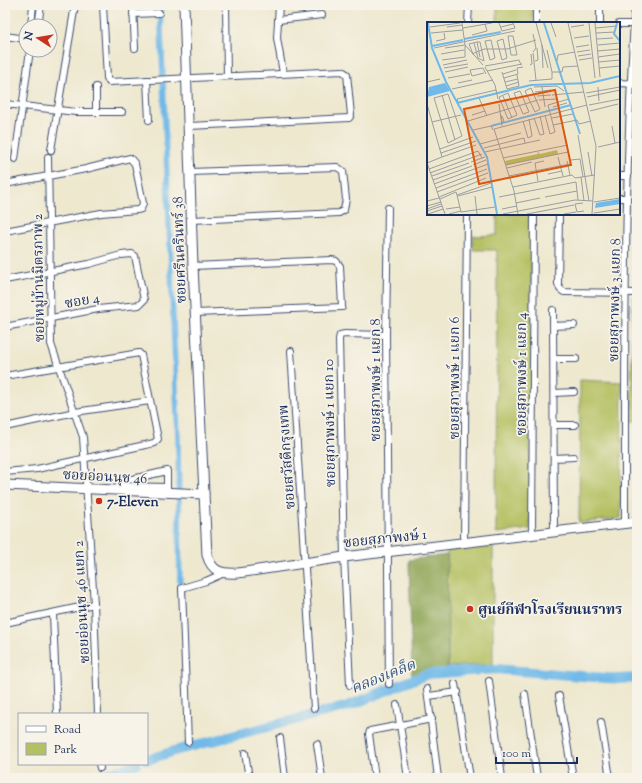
<svg xmlns="http://www.w3.org/2000/svg" width="642" height="783" font-family="'Sorts Mill Goudy','Noto Serif Thai',serif">
  <style>
    .green { fill: #b4c061; stroke: #687860 }
    .forest { fill: #8fa657; stroke: #556a5a }
    .lines { fill: none; stroke-linecap: round; stroke-linejoin: round }
    .canal { stroke: #70b9e8; stroke-width: 5.5 }
    .river { stroke: #70b9e8; stroke-width: 10 }
    .street-casing { stroke: #3b4b6f; stroke-width: 8 }
    .secondary-casing { stroke: #3b4b6f; stroke-width: 11 }
    .street { stroke: #fff; stroke-width: 6 }
    .secondary { stroke: #fff; stroke-width: 9 }
    .poi-dot { fill: #c8321e; stroke: #f7f3e8; stroke-width: 1.5 }
    .labels { text-anchor: middle; stroke-width: 3.5; stroke-linejoin: round; paint-order: stroke }
    .street-label { font-size: 14px; fill: #1b2f5e; stroke: #f7f3e8 }
    .poi-label { font-size: 14px; font-weight: bold; fill: #1b2f5e; stroke: #f7f3e8; text-anchor: start }
    .water-label { font-size: 15px; font-style: italic; fill: #355887; stroke: #f7f3e8 }
    .inset-river { fill: none; stroke: #70b9e8; stroke-width: 2 }
    .inset-road { fill: none; stroke: #9a9ea2; stroke-width: 1 }
    .view { fill: #de5710; fill-opacity: 0.15; stroke: #de5710; stroke-width: 2 }
    .inset-edge { fill: none; stroke: #1b2f5e; stroke-width: 2 }
  </style>
  <rect width="100%" height="100%" fill="#f7f3e8"/>
  <filter id="ink" filterUnits="userSpaceOnUse"><feTurbulence type="fractalNoise" baseFrequency=".025" numOctaves="2"/><feDisplacementMap in="SourceGraphic" scale="8" xChannelSelector="R" yChannelSelector="G"/><feConvolveMatrix kernelMatrix="1 2 1 2 8 2 1 2 1" color-interpolation-filters="sRGB"/></filter>
  <filter id="wash" filterUnits="userSpaceOnUse"><feTurbulence type="fractalNoise" baseFrequency=".012" numOctaves="4" result="noise"/><feDisplacementMap in="SourceGraphic" scale="16" xChannelSelector="R" yChannelSelector="G"/><feGaussianBlur stdDeviation="0.9" result="paint"/><feColorMatrix in="noise" values="0 0 0 0 0 0 0 0 0 0 0 0 0 0 0 0 0 1.4 0 .05"/><feComposite in="paint" operator="in"/></filter>
  <g filter="url(#wash)">
    <rect width="100%" height="100%" fill="#eee8cf"/>
    <g class="green">
      <rect x="497" y="5" width="36" height="18"/>
      <polygon points="497,214 532,214 530,529 496,533 497,250 473,250 473,236 497,235"/>
      <polygon points="633,297 637,297 637,421 631,421"/>
      <polygon points="580,380 622,382 621,518 579,523"/>
      <polygon points="493,542 493,664 448,667 447,551"/>
    </g>
    <polygon class="forest" points="447,555 448,667 442,671 426,673 412,678 409,560"/>
    <g class="lines">
      <polyline class="canal" points="160,5 178,438 180,593"/>
      <g class="river">
        <polyline points="147,760 174,751 348,706 427,674 496,669 618,679 637,678"/>
        <polyline points="97,778 136,764"/>
      </g>
    </g>
  </g>
  <g filter="url(#ink)">
    <g class="lines">
      <g class="street-casing">
        <g id="street">
          <polyline points="103,5 107,78 109,82 342,71 347,74 351,115 349,118 189,126"/>
          <polyline points="133,5 135,48"/>
          <polyline points="226,5 227,76"/>
          <polyline points="279,5 277,38 283,73"/>
          <polyline points="133,14 159,13"/>
          <polyline points="278,20 322,15"/>
          <polyline points="468,23 469,5"/>
          <polyline points="536,23 536,5"/>
          <polyline points="600,23 600,5"/>
          <polyline points="619,24 637,24"/>
          <polyline points="31,26 33,5"/>
          <polyline points="38,26 41,5"/>
          <polyline points="5,36 26,39"/>
          <polyline points="147,80 149,120"/>
          <polyline points="619,83 637,84"/>
          <polyline points="96,87 96,112"/>
          <polyline points="5,104 76,112 122,112"/>
          <polyline points="51,150 75,5"/>
          <polyline points="48,157 51,344 83,437 94,604 98,714"/>
          <polyline points="15,159 30,50"/>
          <polyline points="190,172 337,167 343,171 346,199 344,210 339,213 192,220"/>
          <polyline points="619,176 628,176"/>
          <polyline points="5,184 86,169 130,158 135,164 143,203 141,209 137,210 101,213 5,231"/>
          <polyline points="619,198 627,198"/>
          <polyline points="388,208 386,335 389,684"/>
          <polyline points="559,214 558,284 560,289 564,292 637,293"/>
          <polyline points="193,266 332,260 336,261 340,266 342,307 196,313"/>
          <polyline points="5,280 89,264 121,255 132,254 135,256 144,300 139,305 98,309 5,327"/>
          <polyline points="553,310 554,532"/>
          <polyline points="553,326 574,325"/>
          <polyline points="291,351 314,708"/>
          <polyline points="554,359 576,359"/>
          <polyline points="5,376 139,353 141,355 158,439 154,443 37,469 5,472"/>
          <polyline points="554,393 574,392"/>
          <polyline points="554,425 575,425"/>
          <polyline points="5,427 75,412 150,401"/>
          <polyline points="554,458 574,457"/>
          <polyline points="167,493 167,471 119,482 119,486 167,487"/>
          <path d="M625,524C625,351 624,178 635,5"/>
          <polyline points="532,535 534,214"/>
          <polyline points="464,543 467,214"/>
          <polyline points="53,614 57,714"/>
          <polyline points="5,623 94,604"/>
          <polyline points="489,681 502,778"/>
          <polyline points="455,684 470,778"/>
          <polyline points="350,685 344,557 339,339 340,335 345,334 386,335"/>
          <polyline points="427,689 438,778"/>
          <polyline points="525,694 537,778"/>
          <polyline points="429,696 458,692"/>
          <polyline points="559,696 573,778"/>
          <polyline points="397,705 408,778"/>
          <polyline points="601,722 610,778"/>
          <polyline points="280,738 285,778"/>
          <polyline points="188,742 182,588 206,581 222,574"/>
          <polyline points="317,744 322,778"/>
          <polyline points="245,753 249,778"/>
          <polyline points="99,764 100,768"/>
          <polyline points="375,778 369,734 370,731 432,719"/>
        </g>
      </g>
      <g class="secondary-casing">
        <g id="secondary">
          <path d="M184,5L193,266L207,555C212,572 221,574 238,573L344,557L637,522"/>
          <polyline points="5,485 204,494"/>
        </g>
      </g>
      <use href="#street" class="street"/>
      <use href="#secondary" class="secondary"/>
    </g>
  </g>
  <g class="poi-dot">
    <circle cx="99" cy="501" r="4"/>
    <circle cx="470" cy="609" r="4"/>
  </g>
  <g class="labels">
    <g class="street-label">
      <text transform="translate(179 250) rotate(-92)" y="5">ซอยศรีนครินทร์ 38</text>
      <text transform="translate(38 278) rotate(-91)" y="5">ซอยหมู่บ้านมิตรภาพ 2</text>
      <text transform="translate(82 300) rotate(-10)" y="5">ซอย 4</text>
      <text transform="translate(614 300) rotate(-89)" y="5">ซอยสุภาพงษ์ 3 แยก 8</text>
      <text transform="translate(521 374) rotate(-90)" y="5">ซอยสุภาพงษ์ 1 แยก 4</text>
      <text transform="translate(454 378) rotate(-90)" y="5">ซอยสุภาพงษ์ 1 แยก 6</text>
      <text transform="translate(375 380) rotate(-90)" y="5">ซอยสุภาพงษ์ 1 แยก 8</text>
      <text transform="translate(329 423) rotate(-91)" y="5">ซอยสุภาพงษ์ 1 แยก 10</text>
      <text transform="translate(286 457) rotate(-94)" y="5">ซอยสวัสดีกรุงเทพ</text>
      <text transform="translate(105 476) rotate(3)" y="5">ซอยอ่อนนุช 46</text>
      <text transform="translate(385 538) rotate(-6)" y="5">ซอยสุภาพงษ์ 1</text>
      <text transform="translate(81 602) rotate(-93)" y="5">ซอยอ่อนนุช 46 แยก 2</text>
    </g>
    <g class="poi-label">
      <text x="107" y="506">7-Eleven</text>
      <text x="478" y="614">ศูนย์กีฬาโรงเรียนนราทร</text>
    </g>
    <g class="water-label">
      <text transform="translate(383 676) rotate(-22)" y="5">คลองเคล็ด</text>
    </g>
  </g>
  <g transform="translate(427 22)">
    <rect width="193" height="193" fill="#eee8cf"/>
    <path d="M130,128L131,132L79,143L78,139L111,132L110,129L113,132Z" fill="#b4c061"/>
    <path d="M18,61L23,69L0,75L2,65ZM193,177V182L168,186L169,181Z" fill="#70b9e8"/>
    <path class="inset-river" d="M1,1L5,26L19,60L60,135L70,192M117,1L153,112M190,1L187,12L193,19M37,17L74,10M5,24L36,18M30,81L104,63L163,61L193,54M64,104L144,83"/>
    <path class="inset-road" d="M35,1L38,23L56,43M72,1L75,9L88,6L86,1M109,1L121,46M124,1L129,15M141,1L169,124L165,192M162,1L168,56M168,1L173,55M3,5L33,1M20,5L35,3M74,5L86,2M144,5L157,3M36,6L65,1M169,6L190,4M4,11L36,8M169,11L188,10M45,13L60,9L58,2M81,14H86L90,33H84ZM147,16L162,14M76,17L80,36L75,38L70,19ZM170,17L186,16M64,18L68,36L63,38L58,19ZM9,19L18,17L17,11M50,20L53,35M115,23L116,46M171,23L193,21M149,25L162,23M7,26L88,9M18,26L38,23M120,28L125,50H135L136,45L151,44M170,29L193,27M106,30L109,26L106,12M150,30L163,28M106,31L109,58M14,32L37,28M45,32L57,27H80L109,18M46,32L42,22L50,20H53L57,39L51,36L47,21M151,34L164,32M171,35L193,32M15,38L38,35V24M152,38L165,36M108,39L111,38L110,26M130,39L131,33L148,30M171,40L193,38M16,43L40,38M103,43L105,42L104,32M58,44L92,38L94,43M58,45L68,63L71,77M17,46L41,42M172,46L193,44M60,49L95,42M18,50L41,45M75,50L80,67L92,64L90,53M57,51L45,54L43,48L56,46L59,52M76,52L89,48M21,56L43,52M77,56L91,52L90,46L96,45M102,59L125,57V50M0,60L13,57M78,60L91,57M31,61L45,58M79,64L92,60M107,65L130,64L137,69M115,65L118,85M171,65L172,79M104,66L113,87L108,90L98,69ZM25,67L66,58M93,69L102,90L96,92L87,71ZM108,70L124,68M81,71L90,93L81,97L72,75ZM159,71L193,65M21,72L35,114L21,121L7,76ZM15,73L28,118M125,73L157,70M76,74L85,96M110,74L124,73M160,75L193,68M52,76L60,94M112,78L129,77M31,80L30,77L69,68M0,82L15,135L0,141L18,192M72,82L75,104M162,83L193,77M126,85L140,81M163,89L191,82M45,93L58,89M118,93L123,112L128,110L121,83L142,77M74,94H75L77,99L75,100ZM107,96L113,113L117,112L113,94M125,96L146,92M150,98L152,102L164,99M41,99L111,78M96,99L101,116L105,114L102,97M5,100L34,93M126,103L150,98M185,104L188,121M46,108L64,104L66,108M151,113L162,179M53,122L94,111M171,125L193,120M57,126L97,116L98,121M13,127L46,115M58,130L113,118M161,130L165,154M14,131L49,119M15,135L49,123M131,135L136,154M76,136L141,123M144,138L153,137L156,155M140,139L143,153M44,140L58,135M46,143L59,138M79,143L141,130M80,146L105,140M2,147L51,129L55,136M3,151L55,132M121,152L135,149M5,154L42,141M82,154L143,142M154,155L157,179M6,158L45,144M111,159L108,141L117,139M149,160L151,178M7,162L61,142M86,165L145,153L148,156L168,153M9,166L60,147M10,170L61,151M30,173L34,190L68,185M30,173L64,161M31,174L65,165M48,174L50,192M12,175L59,156M72,175L149,160M118,175L150,169M13,177L29,170L30,173M0,179L12,176M167,180L193,176M89,181L113,176M156,181L148,182L150,190L157,189M0,184L14,180M0,187L14,182M19,187L33,185M75,187L90,184M0,189L15,184M167,191L193,187M1,192L16,187M22,192L34,189M76,192L148,178L166,179M91,192L87,169L67,107L160,83M100,192L147,183M137,192L149,190"/>
    <path class="view" d="M128,68L144,143L52,162L37,87Z"/>
    <rect width="193" height="193" class="inset-edge"/>
  </g>
  <rect width="642" height="783" fill="none" stroke="#f7f3e8" stroke-width="20"/>
  <rect x="18" y="713" width="130" height="52" fill="#f7f3e8" stroke="#9fa5b1"/>
  <rect x="26" y="726" width="20" height="6" fill="#ffffff" stroke="#9fa5b1"/>
  <text x="54" y="733" font-size="12" fill="#1b2f5e">Road</text>
  <rect x="26" y="743" width="20" height="12" fill="#b4c061" stroke="#9fa5b1"/>
  <text x="54" y="753" font-size="12" fill="#1b2f5e">Park</text>
  <g transform="translate(38 38) rotate(282)"><circle r="19" fill="#f7f3e8" stroke="#9fa5b1"/>
  <path d="M0-3L7 15L0 10L-7 15Z" fill="#c8321e"/>
  <text y="-6" font-size="11" font-weight="bold" text-anchor="middle" fill="#1b2f5e">N</text>
  </g>
  <path d="M496 757v6h81v-6" fill="none" stroke="#1b2f5e" stroke-width="2"/>
  <text x="502" y="757" font-size="12" fill="#1b2f5e" stroke="#f7f3e8" stroke-width="3" paint-order="stroke">100 m</text>
</svg>
